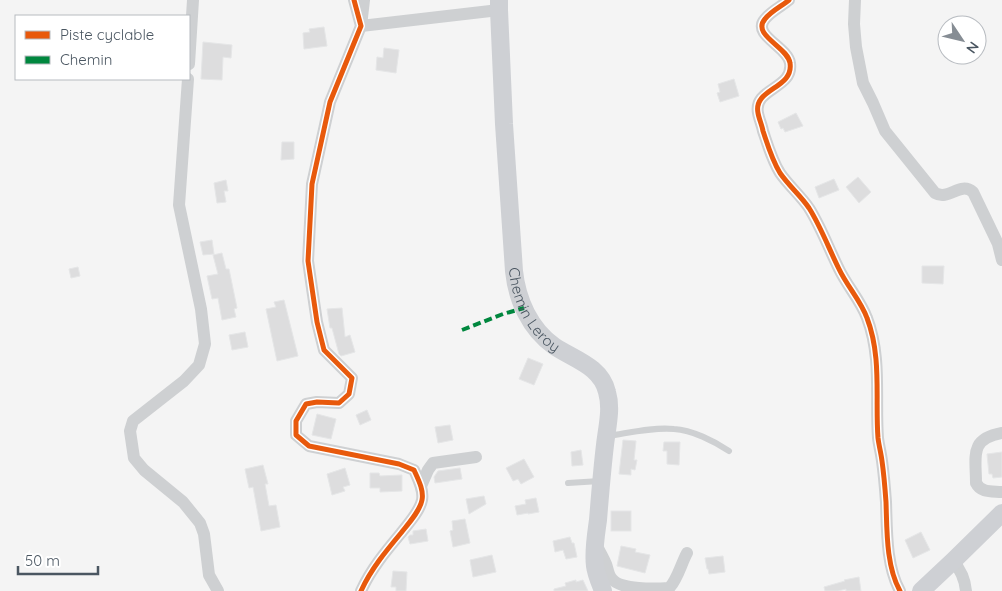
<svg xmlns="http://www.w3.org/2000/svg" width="1002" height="591" font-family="Quicksand,sans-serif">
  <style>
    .building { fill: #ddddde; stroke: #e5e6e7 }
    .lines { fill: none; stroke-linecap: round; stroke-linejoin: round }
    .lane { stroke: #ced0d2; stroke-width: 6 }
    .street { stroke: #ced0d2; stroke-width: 12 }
    .secondary { stroke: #ced0d4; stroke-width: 18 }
    .quiet { stroke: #00873e; stroke-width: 4; stroke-dasharray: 8 4; stroke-linecap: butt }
    .cycleway-casing { stroke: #fff; stroke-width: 8 }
    .cycleway { stroke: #e8590c; stroke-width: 5 }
    .labels { text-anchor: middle; stroke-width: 4; stroke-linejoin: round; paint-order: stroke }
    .street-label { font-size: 15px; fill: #4a5661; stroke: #fff }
  </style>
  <rect width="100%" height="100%" fill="#f4f4f4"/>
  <g class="building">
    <polygon points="324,27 327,46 304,49 303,33 310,32 309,29"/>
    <polygon points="203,42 232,45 231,58 223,57 222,80 201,79"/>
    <polygon points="384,48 399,50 396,73 376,70 377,57 383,58"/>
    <polygon points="734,79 739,96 720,102 717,93 720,92 718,84"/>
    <polygon points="796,113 803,126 785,132 783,128 781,129 778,122"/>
    <polygon points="282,142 294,142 294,159 281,160"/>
    <polygon points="858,177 871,192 859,203 846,187"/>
    <polygon points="834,179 839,190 819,198 815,187"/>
    <polygon points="226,180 228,191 224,191 226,202 217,203 214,183"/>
    <polygon points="212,240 214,254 203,255 200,242"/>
    <polygon points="222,253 226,269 229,269 237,308 234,309 236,317 222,320 218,298 212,299 207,276 218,274 213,255"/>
    <polygon points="922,266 944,266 943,284 922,283"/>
    <polygon points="78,267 80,276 71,278 69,269"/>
    <polygon points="284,300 298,356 277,361 266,309 276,307 274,302"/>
    <polygon points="342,308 345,337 350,335 355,352 341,356 339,354 332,328 330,328 327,309"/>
    <polygon points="245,332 248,347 232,350 229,335"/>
    <polygon points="528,358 543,364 534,385 519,379"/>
    <polygon points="367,410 371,420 360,425 356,415"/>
    <polygon points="317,414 336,419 331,439 312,435"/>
    <polygon points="450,425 453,440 438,443 435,427"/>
    <polygon points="623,440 636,441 634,460 637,460 635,470 631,469 631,475 619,474"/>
    <polygon points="664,442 680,442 679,465 667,464 667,451 663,451"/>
    <polygon points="581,450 583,465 572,466 571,452"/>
    <polygon points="1002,452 1002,477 993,478 992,474 989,474 987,454"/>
    <polygon points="524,459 534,477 521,484 518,479 513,481 506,468"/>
    <polygon points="263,465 268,484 265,484 269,506 276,505 280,527 261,531 253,487 249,488 245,469"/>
    <polygon points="345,468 350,485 343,487 345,491 332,495 327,474"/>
    <polygon points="460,468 462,479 435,483 434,477 438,471"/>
    <polygon points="370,473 379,473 380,476 402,475 402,491 380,492 380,488 370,488"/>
    <polygon points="484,496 486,504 469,514 466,499"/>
    <polygon points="536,498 539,512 528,514 528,513 517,515 515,506 526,504 525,500"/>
    <rect x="611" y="511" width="20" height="20"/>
    <polygon points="465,519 470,543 453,547 450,531 453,530 452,521"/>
    <polygon points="426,529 428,541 410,544 408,537 410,535 413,535 413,531"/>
    <polygon points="921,532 930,550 913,558 905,540"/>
    <polygon points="570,537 572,543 574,543 577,557 566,559 563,550 555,552 553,541"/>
    <polygon points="621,546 636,549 635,552 650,555 645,573 617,566"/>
    <polygon points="492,555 496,572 473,577 470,560"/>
    <polygon points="723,556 725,572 709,574 708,569 707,569 705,558"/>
    <polygon points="393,571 407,572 406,591 396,591 396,587 391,587"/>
    <polygon points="859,577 861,591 846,591 846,589 838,591 825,591 824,587 845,581 844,580"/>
    <polygon points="576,580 576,582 583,580 588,591 554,591 554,589 566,586 565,583"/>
  </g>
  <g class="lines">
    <g class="lane">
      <path d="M608,436C629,433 652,427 674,429C692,430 714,441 729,451"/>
      <polyline points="568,483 600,481"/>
    </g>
    <g class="street">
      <path d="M354,0L361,26L330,102L312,184L308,261L317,322L324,350L352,378L349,394L339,403L317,402L306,404L296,421V435L309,446L399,464L414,470C418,479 424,490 422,500C420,511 408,524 401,533C386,551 371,569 361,591"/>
      <polyline points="364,0 361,26 499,10"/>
      <path d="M789,0C782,6 771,11 765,19C751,35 788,47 790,63C794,89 753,88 758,113C759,119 762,125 763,131C768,146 772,160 780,173C789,186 801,196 809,208C821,227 829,249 839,269C847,286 861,301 867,318C882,357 875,399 878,438C879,446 881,453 882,461C884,475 885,488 886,502C887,530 886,566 900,591"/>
      <path d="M855,0L854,24L856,47L863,83L873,103L885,131L935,193C949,201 960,181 973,192L998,244L1002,260"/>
      <polyline points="189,64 193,0"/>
      <polyline points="188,79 179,205 201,309 205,344 199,365 184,381 133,421 130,431 134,458 144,470 183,502 200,523 204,534 209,575 218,591"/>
      <path d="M1002,433C969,439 976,456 976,483C981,493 992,491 1002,492"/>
      <polyline points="421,486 428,470 433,463 476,457"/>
      <path d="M595,543C599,550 603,557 606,564C608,569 608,575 612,579C621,590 655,589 669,588C677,581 681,564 687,553"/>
      <path d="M953,561C961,570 965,580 966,591"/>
    </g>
    <g class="secondary">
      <path id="s1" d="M499,0V10L504,124L514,271C517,300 530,329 554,346C573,359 601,366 607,392C612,409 607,427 605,445C602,470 600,495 598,520C596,535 593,551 595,566C596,574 600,583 603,591"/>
      <polyline points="921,591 953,561 1002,513"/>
    </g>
    <polyline class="quiet" points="462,330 503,314 524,308"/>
    <g class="cycleway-casing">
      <g id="cycleway">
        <path d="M354,0L361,26L330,102L312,184L308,261L317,322L324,350L352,378L349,394L339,403L317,402L306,404L296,421V435L309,446L399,464L414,470C418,479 424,490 422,500C420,511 408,524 401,533C386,551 371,569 361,591"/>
        <path d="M789,0C782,6 771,11 765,19C751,35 788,47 790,63C794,89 753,88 758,113C759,119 762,125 763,131C768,146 772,160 780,173C789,186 801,196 809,208C821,227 829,249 839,269C847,286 861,301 867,318C882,357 875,399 878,438C879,446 881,453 882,461C884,475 885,488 886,502C887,530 886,566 900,591"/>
      </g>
    </g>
    <use href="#cycleway" class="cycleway"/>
  </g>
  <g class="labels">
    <g class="street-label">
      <text dy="5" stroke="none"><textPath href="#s1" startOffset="316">Chemin Leroy</textPath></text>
    </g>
  </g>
  <rect x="15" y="15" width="175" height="65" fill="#ffffff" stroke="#b7bbc0"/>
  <rect x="25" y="31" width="25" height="8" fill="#e8590c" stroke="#b7bbc0"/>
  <text x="60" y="40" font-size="15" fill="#4a5661">Piste cyclable</text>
  <rect x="25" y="56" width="25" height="8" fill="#00873e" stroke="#b7bbc0"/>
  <text x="60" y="65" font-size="15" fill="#4a5661">Chemin</text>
  <g transform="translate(962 40) rotate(125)"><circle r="24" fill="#ffffff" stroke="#b7bbc0"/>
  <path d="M0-4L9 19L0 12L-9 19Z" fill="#868d94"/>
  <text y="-8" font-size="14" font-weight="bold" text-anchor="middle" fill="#4a5661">N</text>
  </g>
  <path d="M18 566v8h80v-8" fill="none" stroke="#4a5661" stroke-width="2.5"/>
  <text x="25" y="566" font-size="15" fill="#4a5661" stroke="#ffffff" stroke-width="4" paint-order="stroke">50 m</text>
</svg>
